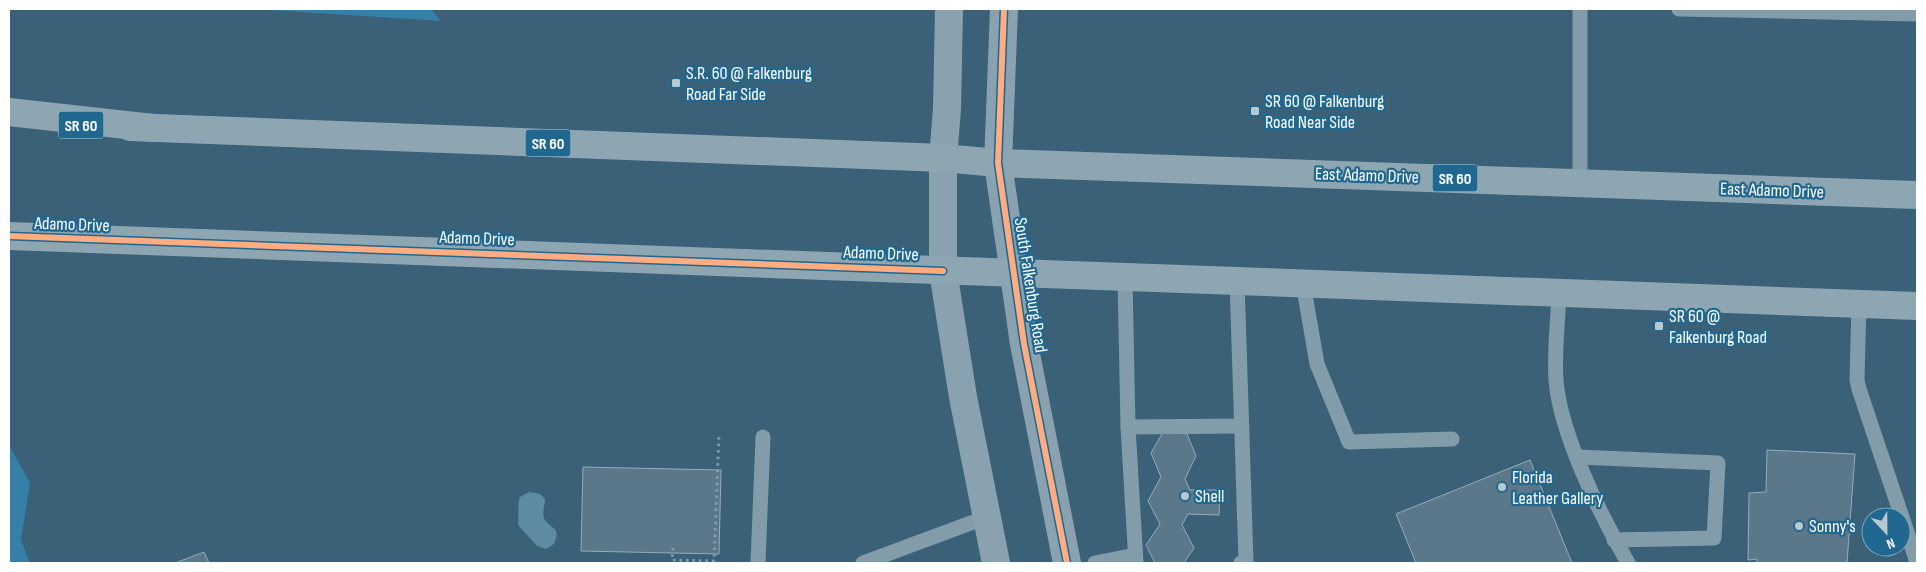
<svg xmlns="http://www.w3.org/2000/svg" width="1926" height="572" font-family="'Sofia Sans Condensed',sans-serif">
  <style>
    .green { fill: #367fa6 }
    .water { fill: #5d8ba4 }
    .building { fill: #5a7889; stroke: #96acb8 }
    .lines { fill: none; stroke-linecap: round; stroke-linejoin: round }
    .path { stroke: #829caa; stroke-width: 3; stroke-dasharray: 2.5 4; stroke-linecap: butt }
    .lane { stroke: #829caa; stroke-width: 15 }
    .secondary { stroke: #8aa2af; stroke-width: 28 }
    .primary { stroke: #8ea5b2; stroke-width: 28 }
    .highway { stroke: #8ea5b2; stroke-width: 28 }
    .cycleway-casing { stroke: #216890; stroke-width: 9 }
    .cycleway { stroke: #ffac80; stroke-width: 6 }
    .poi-dot { fill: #bac8cf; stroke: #216890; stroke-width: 2 }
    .labels { text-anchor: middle; stroke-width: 4.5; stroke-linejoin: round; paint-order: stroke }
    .shield { fill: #216890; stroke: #bcd2de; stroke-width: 1 }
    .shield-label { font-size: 16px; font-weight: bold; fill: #fff }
    .poi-label { font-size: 18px; fill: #fff; stroke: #216890; text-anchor: start }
    .street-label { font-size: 18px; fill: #fff; stroke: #216890 }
  </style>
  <rect width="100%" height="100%" fill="#3a6177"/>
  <g class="green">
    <polygon points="253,9 431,9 441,21"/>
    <polygon points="9,445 30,483 21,540 30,563 9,563"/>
  </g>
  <path class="water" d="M529,492L540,494L545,499C545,506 541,514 545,520C553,531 561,527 554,544L546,549L537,546L518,525C519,515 517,506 520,497Z"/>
  <g class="building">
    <polygon points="1163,432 1187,434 1196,456 1185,479 1190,490 1220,490 1219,515 1188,514 1182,525 1194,548 1184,563 1155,563 1146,545 1160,524 1148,501 1161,477 1151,453"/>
    <polygon points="1767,450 1855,454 1847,563 1757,563 1757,559 1748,560 1749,493 1766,492"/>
    <polygon points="1530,460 1572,563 1416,563 1396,514"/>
    <polygon points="583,467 721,470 719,554 581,551"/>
    <polygon points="204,552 209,563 175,563"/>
  </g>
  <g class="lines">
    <polyline class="path" points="673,548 672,560 714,561 719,435"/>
    <g class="lane">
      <polyline points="1580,9 1580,182"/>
      <polyline points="1679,9 1917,14"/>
      <polyline points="1125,277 1128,427 1136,563"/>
      <polyline points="1237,281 1246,561 1241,563"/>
      <polyline points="1303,283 1317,364 1349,442 1452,439"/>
      <path d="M1559,293C1558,321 1554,352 1556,380C1560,434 1601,516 1628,563"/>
      <polyline points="1859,304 1857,380 1859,389 1917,562"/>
      <polyline points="1128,427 1242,426"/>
      <polyline points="1578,457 1718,463 1714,538 1614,540"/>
      <polyline points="758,563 763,437"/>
      <polyline points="863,563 987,517"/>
      <polyline points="1095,563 1135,555"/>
    </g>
    <g class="secondary">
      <polyline points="949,9 947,109 943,158 943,271 963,397 996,563"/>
      <polyline points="1004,9 998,163 1024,344 1067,563"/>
    </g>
    <g class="primary">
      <polyline points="130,127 943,158 998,163 1917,195"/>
      <polyline points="9,236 1917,306"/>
    </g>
    <polyline class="highway" points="9,112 153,128"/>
    <g class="cycleway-casing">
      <g id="cycleway">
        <polyline points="1004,9 998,163 1024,344 1067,563"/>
        <polyline points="9,236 943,271"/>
      </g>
    </g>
    <use href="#cycleway" class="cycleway"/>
  </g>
  <g class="poi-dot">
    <rect x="671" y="78" width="10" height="10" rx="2.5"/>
    <rect x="1250" y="106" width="10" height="10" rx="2.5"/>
    <rect x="1654" y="321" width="10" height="10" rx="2.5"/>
    <circle cx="1502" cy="487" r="5"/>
    <circle cx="1185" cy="496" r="5"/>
    <circle cx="1799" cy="526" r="5"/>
  </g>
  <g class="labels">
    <g class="shield">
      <rect x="58.5" y="111.5" width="45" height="27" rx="4"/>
      <rect x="525.5" y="129.5" width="45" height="27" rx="4"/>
      <rect x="1432.5" y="164.5" width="45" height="27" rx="4"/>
    </g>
    <g class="shield-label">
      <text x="81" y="131">SR 60</text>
      <text x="548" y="149">SR 60</text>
      <text x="1455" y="184">SR 60</text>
    </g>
    <g class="poi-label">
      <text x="686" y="79">S.R. 60 @ Falkenburg<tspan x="686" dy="21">Road Far Side</tspan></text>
      <text x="1265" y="107">SR 60 @ Falkenburg<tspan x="1265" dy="21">Road Near Side</tspan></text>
      <text x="1669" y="322">SR 60 @<tspan x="1669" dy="21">Falkenburg Road</tspan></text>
      <text x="1512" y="483">Florida<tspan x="1512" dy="21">Leather Gallery</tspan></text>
      <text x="1195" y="502">Shell</text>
      <text x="1809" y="532">Sonny's</text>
    </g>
    <g class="street-label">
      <text transform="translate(1367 175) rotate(2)" y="6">East Adamo Drive</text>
      <text transform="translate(1772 190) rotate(2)" y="6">East Adamo Drive</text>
      <text transform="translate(72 224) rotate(2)" y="6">Adamo Drive</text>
      <text transform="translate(477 238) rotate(2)" y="6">Adamo Drive</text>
      <text transform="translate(881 253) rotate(2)" y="6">Adamo Drive</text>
      <text transform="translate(1031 285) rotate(81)" y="6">South Falkenburg Road</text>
    </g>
  </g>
  <rect width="1926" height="572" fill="none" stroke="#ffffff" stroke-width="20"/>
  <g transform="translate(1886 532) rotate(158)"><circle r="24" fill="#216890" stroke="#7aa4bc"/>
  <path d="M0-4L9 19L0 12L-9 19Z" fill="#bac8cf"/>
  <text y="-8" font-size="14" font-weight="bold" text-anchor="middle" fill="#ffffff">N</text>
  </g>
</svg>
